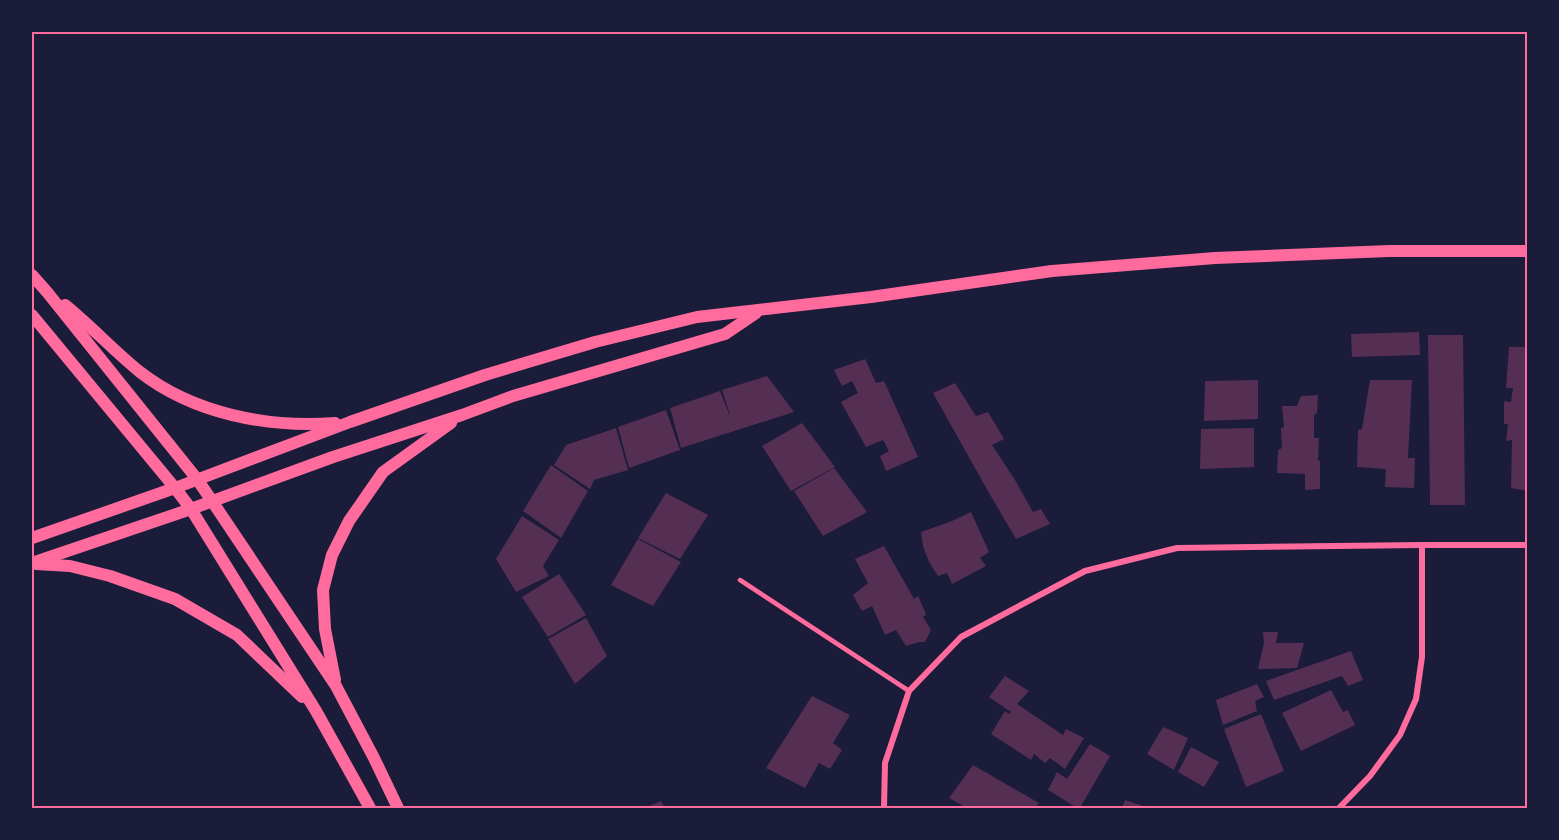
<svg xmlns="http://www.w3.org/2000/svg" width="1559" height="840" font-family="Commissioner,sans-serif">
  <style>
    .building { fill: #542f53 }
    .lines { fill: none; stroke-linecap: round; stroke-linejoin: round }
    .service { stroke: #ff6b9d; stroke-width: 4.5 }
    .minor { stroke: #ff6b9d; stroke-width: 6 }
    .secondary { stroke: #ff6b9d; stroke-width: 12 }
    .neatline { fill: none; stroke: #ff6b9d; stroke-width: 2 }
  </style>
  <rect width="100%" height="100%" fill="#1b1b3a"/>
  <g class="building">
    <polygon points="1419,332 1420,355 1352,357 1351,334"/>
    <polygon points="1428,335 1463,335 1465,505 1430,505"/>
    <polygon points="1509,347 1528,347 1528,491 1511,488 1512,440 1506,441 1508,424 1504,424 1504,401 1511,402 1513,388 1506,388"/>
    <polygon points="865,359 876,383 884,381 918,457 886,471 880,456 889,451 883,440 866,447 841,402 858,393 852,381 842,386 834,370"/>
    <polygon points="767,376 794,412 681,448 670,408 720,391 732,421 722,390"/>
    <polygon points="1258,380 1258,419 1204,421 1205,381"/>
    <polygon points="1370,380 1412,380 1408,458 1415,458 1414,488 1385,487 1386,469 1357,467 1358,430 1362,429"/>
    <polygon points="955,383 976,416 988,412 1004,439 992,445 1015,480 1033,512 1041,509 1050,524 1016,539 989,493 933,393"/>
    <polygon points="1318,395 1317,413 1314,415 1314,438 1319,438 1318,460 1320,461 1320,489 1305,490 1305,474 1277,473 1278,450 1282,448 1281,428 1284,427 1282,406 1297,406 1301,396"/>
    <polygon points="666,410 680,450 629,468 618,427"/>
    <polygon points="802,423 835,467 791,491 762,446"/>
    <polygon points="616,428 628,470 594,480 590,489 554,465 566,445"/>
    <polygon points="1254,428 1254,467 1200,469 1201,429"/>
    <polygon points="551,465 588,491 561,538 523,511"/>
    <polygon points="834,468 867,512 823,536 794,491"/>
    <polygon points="666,493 708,515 680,559 638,538"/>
    <polygon points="971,512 989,552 980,558 986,566 952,584 947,573 938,576 929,562 923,546 921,532 952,521"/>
    <polygon points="522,516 559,540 543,566 549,576 516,592 496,559"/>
    <polygon points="638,539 681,562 653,606 611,585"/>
    <polygon points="884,546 914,599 918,596 926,614 923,617 931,630 925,642 919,642 906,646 896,630 885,635 872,606 862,611 853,595 868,583 855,559"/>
    <polygon points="559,574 586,615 548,637 522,597"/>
    <polygon points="586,618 607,656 575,684 548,639"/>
    <polygon points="1263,632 1278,632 1276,643 1304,643 1297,668 1258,669 1264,643"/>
    <polygon points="1351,651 1363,680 1348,686 1342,676 1274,700 1266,681"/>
    <polygon points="1005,676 1029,691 1017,704 1063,735 1066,729 1084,738 1065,769 1050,758 1045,763 1034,754 1031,760 991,734 1005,711 1009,714 1011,712 989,697"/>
    <polygon points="1257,684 1264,697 1255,701 1257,711 1223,725 1216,700"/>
    <polygon points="1331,690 1343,712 1348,710 1355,725 1301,751 1282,713"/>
    <polygon points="812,696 850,715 833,743 842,750 830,769 819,763 805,788 766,768"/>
    <polygon points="1261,714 1284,771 1246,787 1224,729"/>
    <polygon points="1163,727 1188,738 1174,770 1147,754"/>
    <polygon points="1090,744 1110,756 1080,808 1077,808 1048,790 1057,772 1067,779"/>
    <polygon points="1191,747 1219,762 1204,787 1178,772"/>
    <polygon points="973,765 1039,803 1035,808 967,808 949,798"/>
    <polygon points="1125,800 1149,808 1122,808"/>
    <polygon points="661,801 665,808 644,808"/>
  </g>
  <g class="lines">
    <polyline class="service" points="740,580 909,691"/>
    <g class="minor">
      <polyline points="884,808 885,763 909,691 961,637 1085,571 1177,548 1422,545 1528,545"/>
      <polyline points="1339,808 1370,776 1400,735 1416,699 1422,657 1422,545"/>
    </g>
    <g class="secondary">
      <polyline points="32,275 47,292 197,479 212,501 336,686 374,758 398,808"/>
      <path d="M65,305C91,326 114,351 140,372C194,414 268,428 335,423"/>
      <polyline points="32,315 175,488 191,509 316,711 370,808"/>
      <polyline points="32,538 175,488 350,422 485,375 595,342 697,317 871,297 1052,271 1215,258 1389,251 1528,251"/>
      <polyline points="32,563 191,509 333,457 462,415 513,396 725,334 756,313"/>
      <polyline points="36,564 70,566 110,576 175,599 237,635 302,697"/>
      <polyline points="335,680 325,629 323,590 332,555 349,521 383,472 451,423"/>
    </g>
  </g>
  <rect width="1559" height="840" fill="none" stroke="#1b1b3a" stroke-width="66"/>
  <rect x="33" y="33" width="1493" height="774" class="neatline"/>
</svg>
